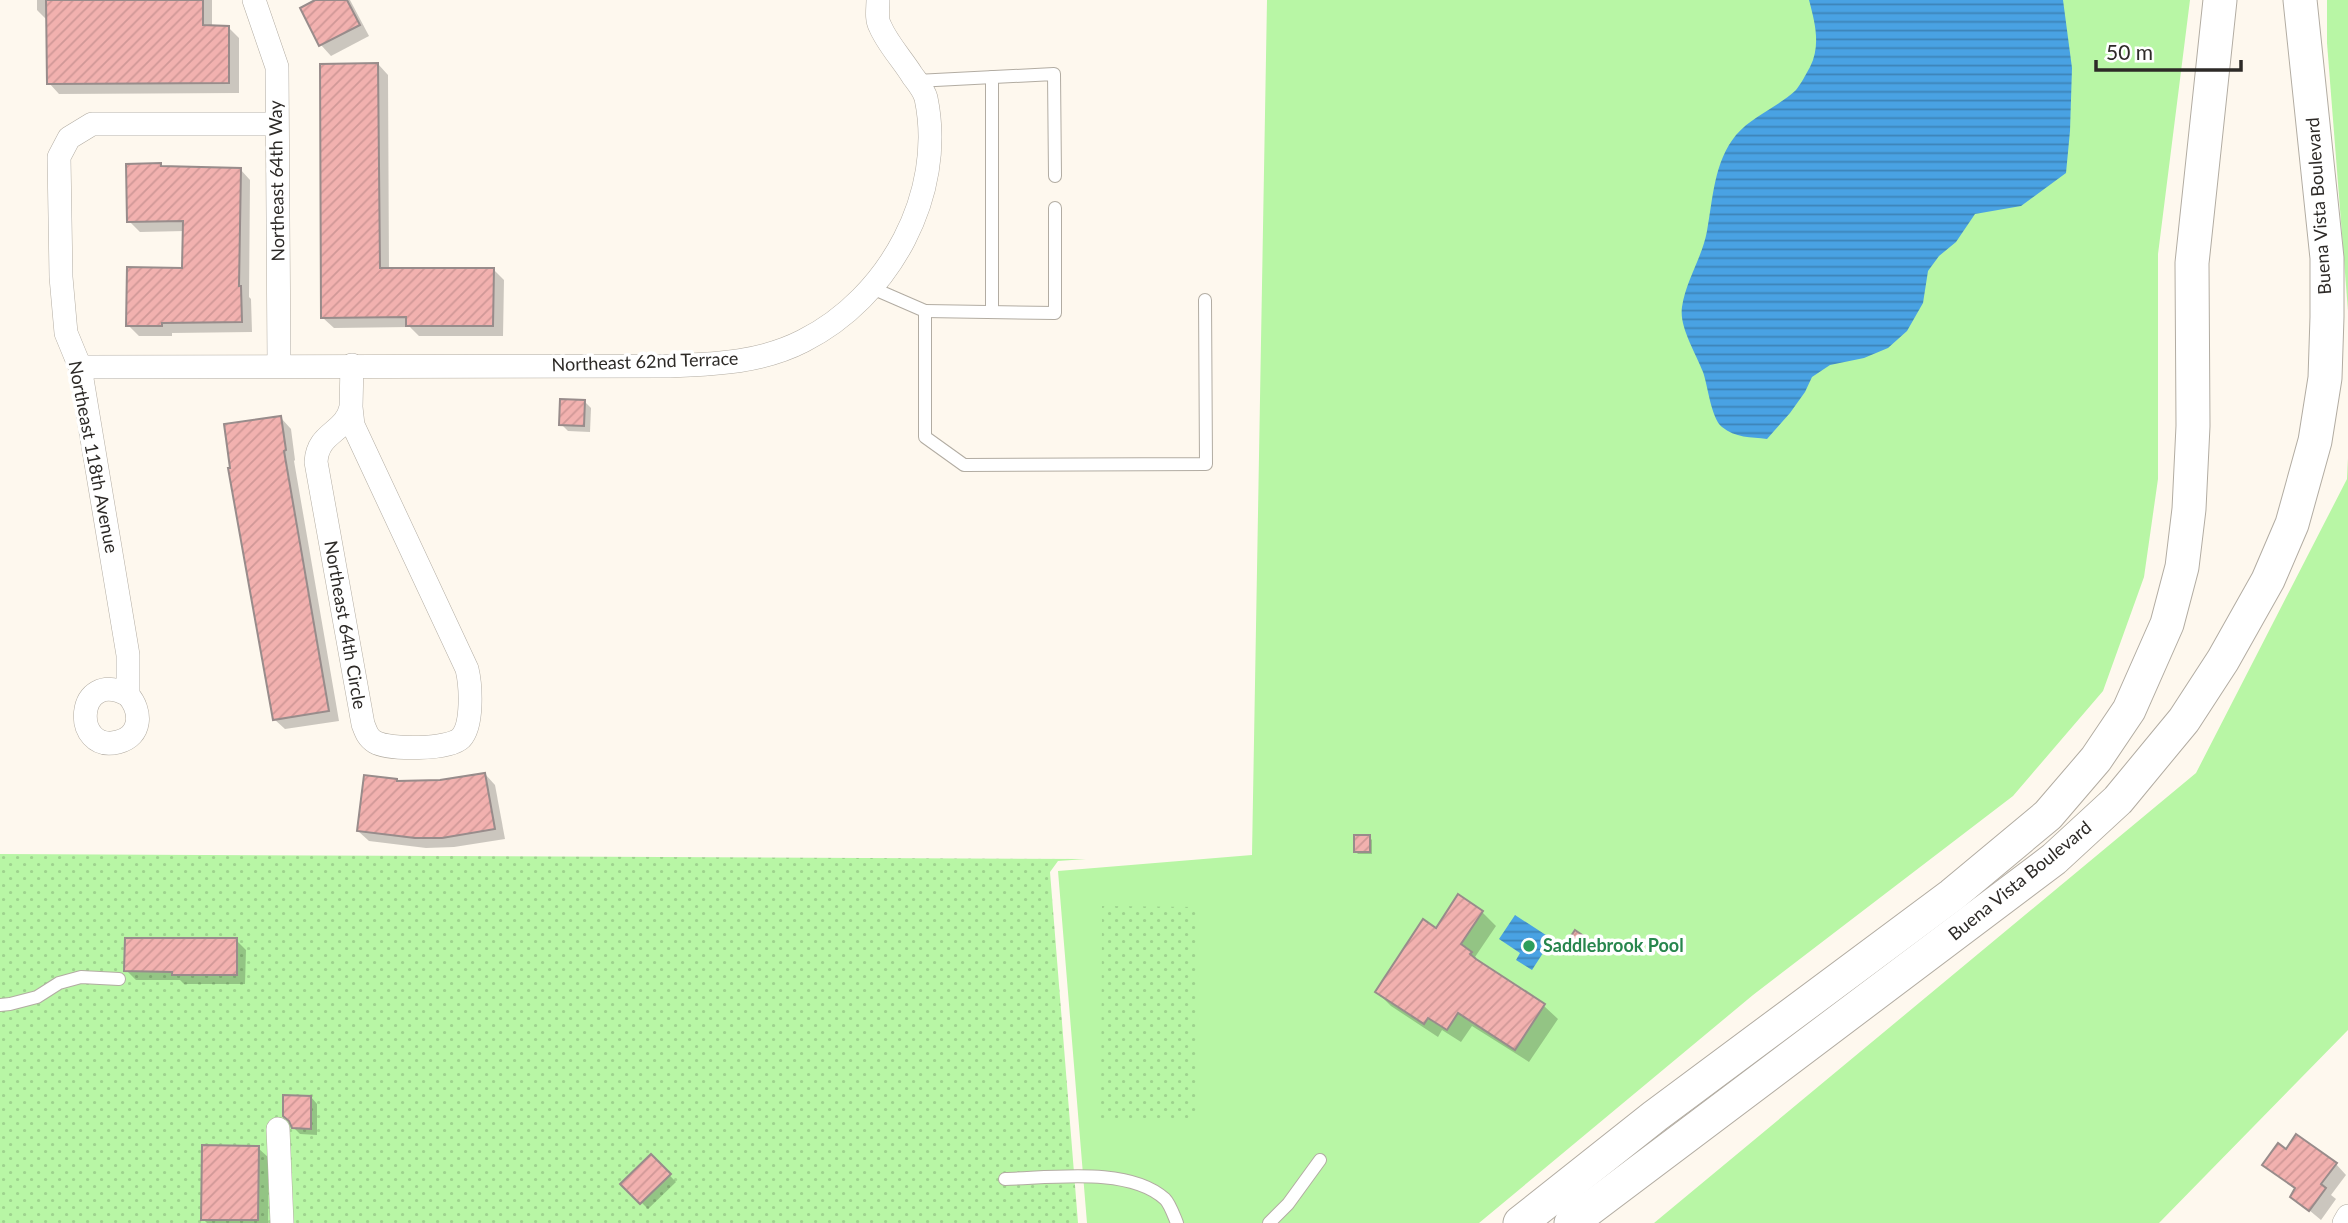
<svg xmlns="http://www.w3.org/2000/svg" width="2348" height="1223" font-family="Lato,sans-serif">
  <style>
    .grass { fill: #b8f6a5 }
    .park { fill: url(#park-dots) }
    .water { fill: url(#water-rules) }
    .shadow { fill: #0003 }
    .building { fill: url(#building-hatch); stroke: #988c8b; stroke-width: 2 }
    .lines { fill: none; stroke-linecap: round; stroke-linejoin: round }
    .service-casing { stroke: #b2aca2; stroke-width: 14 }
    .minor-casing { stroke: #b2aca2; stroke-width: 24 }
    .secondary-casing { stroke: #b2aca2; stroke-width: 35 }
    .service { stroke: #fff; stroke-width: 12 }
    .minor { stroke: #fff; stroke-width: 23 }
    .secondary { stroke: #fff; stroke-width: 33 }
    .leisure-dot { fill: #2e9e5b; stroke: #fff; stroke-width: 2.5 }
    .labels { text-anchor: middle; stroke-width: 7; stroke-linejoin: round; paint-order: stroke }
    .street-label { font-size: 18px; fill: #2d2a27; stroke: #fff }
    .leisure-label { font-size: 18px; font-weight: bold; fill: #27864d; stroke: #fff; text-anchor: start }
  </style>
  <defs>
    <pattern id="park-dots" width="8" height="8" patternUnits="userSpaceOnUse" patternTransform="scale(1.75)"><rect width="8" height="8" fill="#b8f6a5"/><path d="M2 2h.1M6 6h.1" fill="none" stroke="#9ed38e" stroke-width="1.8" stroke-linecap="round"/></pattern>
    <pattern id="water-rules" width="6" height="5" patternUnits="userSpaceOnUse" patternTransform="scale(1.75)"><rect width="6" height="5" fill="#49a2e3"/><path d="M0 2.5h6" fill="none" stroke="#3d84b8"/></pattern>
    <pattern id="building-hatch" width="6" height="6" patternUnits="userSpaceOnUse" patternTransform="scale(1.75)"><rect width="6" height="6" fill="#f2b1af"/><path d="M-1 1l2-2M0 6l6-6M5 7l2-2" fill="none" stroke="#d09897"/></pattern>
  </defs>
  <rect width="100%" height="100%" fill="#fef8ee"/>
  <g class="grass">
    <polygon points="1267,0 2190,0 2158,254 2158,479 2144,577 2103,691 2013,796 1753,995 1479,1223 1087,1223 1058,871 1252,855"/>
    <polygon points="2327,0 2348,0 2348,311 2327,43"/>
    <polygon points="2348,458 2348,1030 2159,1223 1654,1223 2196,773 2347,479"/>
  </g>
  <g class="park">
    <polygon points="0,854 1086,859 1058,861 1050,872 1078,1223 0,1223"/>
    <polygon points="1102,906 1199,907 1198,1120 1101,1120"/>
  </g>
  <g class="water">
    <path d="M1809,0H2063L2072,68L2070,131L2066,173L2021,206L1975,214L1956,242L1939,256L1928,271L1923,303L1907,331L1888,348L1864,358L1830,365L1812,377L1805,392L1790,413L1767,439C1751,437 1735,438 1722,427C1711,418 1708,386 1703,372C1696,353 1679,327 1682,307C1686,280 1702,258 1707,231C1713,198 1714,162 1736,135C1752,116 1778,107 1796,90C1801,84 1806,74 1810,67C1821,45 1815,23 1809,0Z"/>
    <polygon points="1515,915 1552,939 1532,970 1516,960 1520,953 1499,939"/>
  </g>
  <g class="shadow">
    <polygon points="37,0 212,0 212,27 228,27 239,38 239,93 59,94 49,83 48,21 37,10"/>
    <polygon points="319,0 350,0 369,36 331,56 321,45 302,9"/>
    <polygon points="378,64 388,75 389,270 494,270 504,280 503,336 419,336 410,327 334,328 323,318"/>
    <polygon points="160,165 164,168 240,169 250,180 249,297 251,299 252,332 172,333 172,336 139,336 128,325 184,270 185,231 140,232 129,221"/>
    <polygon points="584,401 591,408 590,432 568,431 561,424"/>
    <polygon points="281,418 291,429 295,460 294,461 339,721 285,729 274,719"/>
    <polygon points="485,774 495,785 505,839 454,847 426,848 369,841 358,831 440,782"/>
    <polygon points="1369,837 1372,840 1372,854 1358,854 1355,851"/>
    <polygon points="1458,897 1482,912 1496,926 1475,957 1485,967 1544,1006 1558,1019 1529,1062 1472,1026 1461,1042 1442,1030 1438,1037 1391,1006 1377,992 1436,930"/>
    <polygon points="236,940 246,950 245,984 184,984 180,980 136,980 126,970"/>
    <polygon points="1587,940 1590,943 1582,955 1567,945"/>
    <polygon points="311,1097 317,1104 317,1135 300,1134 293,1127"/>
    <polygon points="258,1148 269,1158 268,1223 207,1223 203,1219"/>
    <polygon points="2286,1151 2336,1164 2346,1175 2331,1195 2336,1199 2321,1220 2292,1196 2296,1190 2264,1165"/>
    <polygon points="651,1156 676,1182 648,1209 623,1184"/>
  </g>
  <g class="building">
    <polygon points="46,0 203,0 203,25 229,26 229,83 47,84"/>
    <polygon points="315,0 347,0 360,25 319,46 300,8"/>
    <polygon points="378,63 380,268 494,268 493,326 406,326 406,317 321,318 320,64"/>
    <polygon points="161,163 161,166 241,168 239,286 241,286 242,322 162,323 162,326 126,326 127,267 182,268 183,221 127,222 126,164"/>
    <polygon points="560,399 585,400 584,426 559,425"/>
    <polygon points="281,416 286,450 284,451 329,711 273,720 228,468 230,468 224,424"/>
    <polygon points="485,773 495,829 442,838 415,838 357,831 364,775 397,779 397,781 440,780"/>
    <rect x="1354" y="835" width="16" height="17"/>
    <polygon points="1458,894 1483,911 1461,944 1472,952 1470,954 1476,959 1545,1004 1515,1050 1458,1013 1447,1030 1428,1018 1424,1024 1375,992 1423,919 1436,928"/>
    <polygon points="1575,930 1588,939 1578,954 1565,945"/>
    <polygon points="125,938 237,938 237,975 172,975 172,972 124,971"/>
    <polygon points="283,1095 311,1096 311,1129 292,1128 289,1121 283,1116"/>
    <polygon points="2296,1134 2337,1163 2321,1184 2326,1188 2309,1211 2290,1197 2295,1188 2262,1165 2278,1143 2286,1149"/>
    <polygon points="202,1145 259,1146 258,1220 201,1220"/>
    <polygon points="651,1154 671,1174 640,1204 620,1184"/>
  </g>
  <g class="lines">
    <g class="service-casing">
      <g id="service">
        <polyline points="992,77 992,312"/>
        <polyline points="916,81 1054,74 1055,176"/>
        <polyline points="872,288 925,311 925,437 964,465 1206,464 1205,300"/>
        <polyline points="925,311 1055,313 1055,208"/>
        <polyline points="0,1005 10,1004 37,997 59,983 81,977 119,979"/>
        <path d="M1005,1179C1050,1178 1129,1166 1165,1199C1170,1204 1174,1216 1177,1223"/>
        <polyline points="1269,1223 1288,1204 1320,1160"/>
      </g>
    </g>
    <g class="minor-casing">
      <g id="minor">
        <polyline points="254,0 277,67 279,366"/>
        <path d="M80,367L668,366C714,364 760,363 803,341C889,298 946,194 926,98C924,90 917,82 912,75C902,59 887,43 880,26C876,19 878,8 878,0"/>
        <path d="M351,407C345,434 318,431 316,462L363,724C366,732 368,738 375,742C389,750 449,750 461,738C473,725 471,686 467,669L353,425L351,407L352,365"/>
        <path d="M128,695C142,711 142,736 118,742C71,754 75,667 128,695V655L80,367L66,333L61,277L59,157L69,138L92,124H276"/>
        <polyline points="278,1129 282,1223"/>
        <polyline points="2344,1223 2348,1216"/>
      </g>
    </g>
    <g class="secondary-casing">
      <g id="secondary">
        <polyline points="1520,1223 1655,1116 1952,895 2048,815 2096,759 2129,710 2167,624 2182,567 2189,509 2193,426 2192,263 2220,0"/>
        <polyline points="1571,1223 2054,859 2118,800 2184,720 2223,660 2268,580 2292,524 2315,441 2325,378 2327,317 2327,258 2300,0"/>
      </g>
    </g>
    <use href="#service" class="service"/>
    <use href="#minor" class="minor"/>
    <use href="#secondary" class="secondary"/>
  </g>
  <circle class="leisure-dot" cx="1529" cy="946" r="7"/>
  <g class="labels">
    <g class="street-label">
      <text transform="translate(277 181) rotate(-91)" y="6">Northeast 64th Way</text>
      <text transform="translate(2319 206) rotate(-94)" y="6">Buena Vista Boulevard</text>
      <text transform="translate(645 362) rotate(-2)" y="6">Northeast 62nd Terrace</text>
      <text transform="translate(93 457) rotate(79)" y="6">Northeast 118th Avenue</text>
      <text transform="translate(345 625) rotate(80)" y="6">Northeast 64th Circle</text>
      <text transform="translate(2020 881) rotate(-39)" y="6">Buena Vista Boulevard</text>
    </g>
    <g class="leisure-label">
      <text x="1543" y="952">Saddlebrook Pool</text>
    </g>
  </g>
  <path d="M2096 60v10h145v-10" fill="none" stroke="#2d2a27" stroke-width="3.5"/>
  <text x="2106" y="60" font-size="21" fill="#2d2a27" stroke="#ffffff" stroke-width="5" paint-order="stroke">50 m</text>
</svg>
